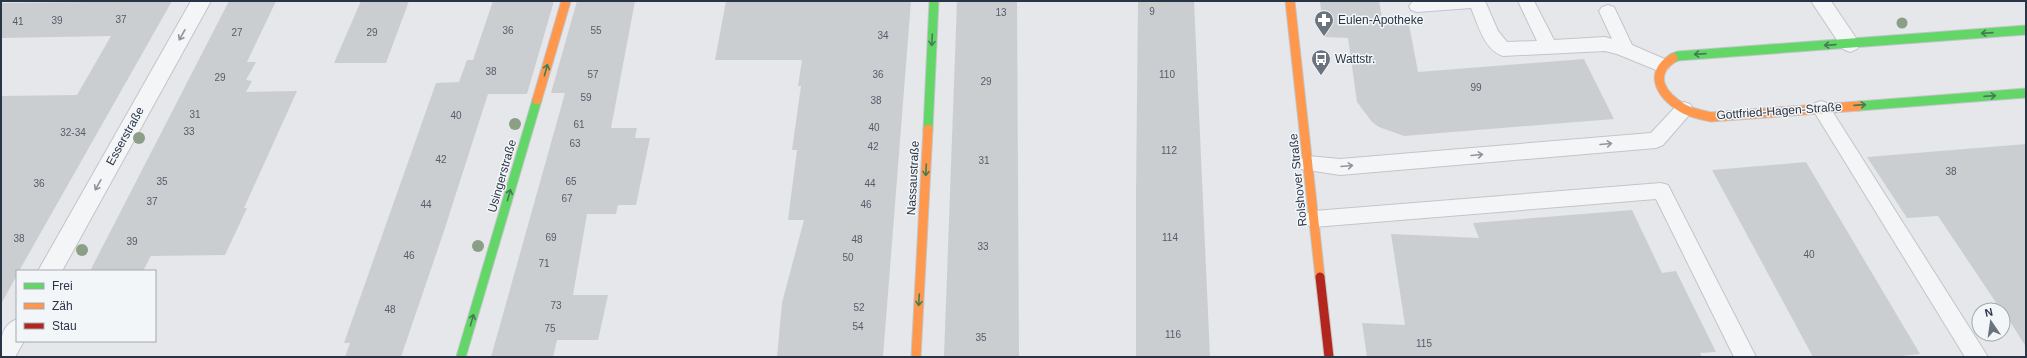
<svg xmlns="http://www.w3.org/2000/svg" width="2027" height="358" font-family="Helvetica,sans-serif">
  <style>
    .building { fill: #cbced1 }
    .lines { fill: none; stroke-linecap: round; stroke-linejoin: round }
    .lane-casing { stroke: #c3c5c8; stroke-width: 2 }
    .street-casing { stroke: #c3c5c8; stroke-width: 2 }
    .fast-casing { stroke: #c3c5c8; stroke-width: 11 }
    .slow-casing { stroke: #c3c5c8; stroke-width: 11 }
    .jam-casing { stroke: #c3c5c8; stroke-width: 11 }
    .lane { fill: #f4f5f7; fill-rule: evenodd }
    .street { fill: #f4f5f7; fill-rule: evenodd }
    .fast { stroke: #63d668; stroke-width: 9 }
    .slow { stroke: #ff974d; stroke-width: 9 }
    .jam { stroke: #b3261e; stroke-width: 9 }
    .tree { fill: #8a9f86 }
    .oneway { stroke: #437d55 }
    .oneway2 { stroke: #8e959e }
    .labels { text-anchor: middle; stroke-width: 3; stroke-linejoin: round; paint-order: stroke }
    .number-label { font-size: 10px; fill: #535d6a }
    .poi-label { font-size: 12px; fill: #293546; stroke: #f3f6f9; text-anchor: start }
    .street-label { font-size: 12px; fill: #293546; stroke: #f3f6f9 }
  </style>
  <rect width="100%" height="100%" fill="#e5e7ea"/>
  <g class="building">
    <polygon points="172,1 19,271 17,271 17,275 1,304 1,96 77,95 111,36 1,38 1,3"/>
    <polygon points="229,1 276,1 247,62 256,62 246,80 252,81 246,92 297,91 244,208 247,208 225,255 151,256 143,271 90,271"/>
    <polygon points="361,1 409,1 386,63 334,63"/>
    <polygon points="493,1 554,1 527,94 488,94 444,231 401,357 345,357 350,343 344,343 436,83 459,82 467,60 473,60"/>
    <polygon points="577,1 635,1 611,128 637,128 635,138 650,138 636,205 618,205 616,214 587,214 573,295 608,295 598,340 557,340 553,357 491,357 565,93 551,93"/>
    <polygon points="726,1 911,1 883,357 777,357 782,303 804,220 788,220 797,150 792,150 801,86 798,86 802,60 715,60"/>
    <polygon points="957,1 1017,1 1019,357 944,357"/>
    <polygon points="1138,1 1194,1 1210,357 1136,357 1136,193"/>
    <polygon points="1320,1 1379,1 1382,17 1408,19 1418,72 1584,59 1614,119 1404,136 1379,127 1372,122 1357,102 1348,38 1324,37"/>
    <polygon points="2026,144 2026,347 2003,310 2001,310 1938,216 1907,218 1867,157"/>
    <polygon points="1806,162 1853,241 1920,354 1892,357 1813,357 1712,170"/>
    <polygon points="1632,210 1662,273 1676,271 1716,352 1700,353 1702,357 1367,357 1362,323 1405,325 1391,234 1479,238 1473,223"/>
  </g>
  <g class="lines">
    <g class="lane-casing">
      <g id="lane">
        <path d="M1413,1H1485L1498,31L1507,42L1537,41L1518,1H1534L1554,40L1605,37L1612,39L1599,11L1602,7L1608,5L1614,7L1632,45L1667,60L1670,65L1667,70L1661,72L1617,54L1605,51L1503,56C1484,50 1478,24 1471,8L1417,12L1411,10L1409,6Z"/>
        <polygon points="1821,101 1827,103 1988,357 1965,357 1815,113 1812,108 1815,103"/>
        <polygon points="1684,102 1690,104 1693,109 1690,114 1663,145 1656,148 1340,175 1301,169 1299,164 1301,159 1308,156 1340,159 1651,133 1678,104"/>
        <polygon points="1661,183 1668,185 1756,357 1734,357 1656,199 1314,227 1307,225 1304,219 1307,213 1314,211"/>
      </g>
    </g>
    <g class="street-casing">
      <g id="street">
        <polygon points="191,1 211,1 62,271 38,271"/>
        <polygon points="1811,1 1831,1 1860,44 1857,49 1850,52 1843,49"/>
        <path d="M17,319V341H24L15,357H1C1,340 0,326 17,319Z"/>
      </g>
    </g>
    <g class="fast-casing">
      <g id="fast">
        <polyline points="1673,58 1678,56 2026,30"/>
        <polyline points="1859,106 2026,93"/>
        <polyline points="928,129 934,1"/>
        <polyline points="461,357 537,100"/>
      </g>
    </g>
    <g class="slow-casing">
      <g id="slow">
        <polyline points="1290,1 1320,277"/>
        <path d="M1673,58C1647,75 1662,96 1684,109C1692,113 1702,115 1711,117L1859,106"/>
        <polyline points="537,100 566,1"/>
        <polyline points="916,357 928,129"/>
      </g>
    </g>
    <g class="jam-casing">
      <polyline id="jam" points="1320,277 1329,357"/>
    </g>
    <use href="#lane" class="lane"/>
    <use href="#street" class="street"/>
    <use href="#fast" class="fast"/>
    <use href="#slow" class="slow"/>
    <use href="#jam" class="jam"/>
  </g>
  <g class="tree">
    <circle cx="1902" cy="23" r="5.5"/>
    <circle cx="515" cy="124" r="6"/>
    <circle cx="139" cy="138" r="6"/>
    <circle cx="478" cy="246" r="6"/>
    <circle cx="82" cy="250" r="6"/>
  </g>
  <defs><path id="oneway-shaft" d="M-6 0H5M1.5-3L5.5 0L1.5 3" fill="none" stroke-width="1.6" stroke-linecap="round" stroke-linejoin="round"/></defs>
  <g class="oneway">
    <use href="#oneway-shaft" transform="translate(1987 33) rotate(176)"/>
    <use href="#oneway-shaft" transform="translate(932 40) rotate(93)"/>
    <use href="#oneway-shaft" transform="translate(1830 45) rotate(176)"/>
    <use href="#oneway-shaft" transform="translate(1700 54) rotate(176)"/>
    <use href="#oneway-shaft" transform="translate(546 70) rotate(-74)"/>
    <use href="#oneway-shaft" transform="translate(1990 96) rotate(-4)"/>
    <use href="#oneway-shaft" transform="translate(1860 105) rotate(-4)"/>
    <use href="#oneway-shaft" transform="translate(926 170) rotate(93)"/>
    <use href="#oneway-shaft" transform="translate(509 195) rotate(-74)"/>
    <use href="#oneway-shaft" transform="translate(919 300) rotate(93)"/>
    <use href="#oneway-shaft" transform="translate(472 320) rotate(-74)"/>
  </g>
  <g class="oneway2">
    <use href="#oneway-shaft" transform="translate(182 35) rotate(119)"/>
    <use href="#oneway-shaft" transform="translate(1606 144) rotate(-5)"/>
    <use href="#oneway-shaft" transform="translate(1477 155) rotate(-5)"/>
    <use href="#oneway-shaft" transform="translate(1347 166) rotate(-5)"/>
    <use href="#oneway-shaft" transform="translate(98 185) rotate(119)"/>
  </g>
  <defs>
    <g id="pharmacy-pin" transform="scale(1)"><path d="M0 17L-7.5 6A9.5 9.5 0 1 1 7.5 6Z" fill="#6b737f" stroke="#f3f6f9"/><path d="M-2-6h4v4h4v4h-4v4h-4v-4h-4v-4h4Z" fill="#fff"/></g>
    <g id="bus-pin" transform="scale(1)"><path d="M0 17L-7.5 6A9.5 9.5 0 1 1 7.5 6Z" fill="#6b737f" stroke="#f3f6f9"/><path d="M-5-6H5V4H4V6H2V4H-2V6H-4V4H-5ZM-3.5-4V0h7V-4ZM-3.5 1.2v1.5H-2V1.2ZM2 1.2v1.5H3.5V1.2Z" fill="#fff"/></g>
  </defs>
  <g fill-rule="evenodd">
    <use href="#pharmacy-pin" x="1324" y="20"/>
    <use href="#bus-pin" x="1321" y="59"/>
  </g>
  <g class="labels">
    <g class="number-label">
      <text x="1152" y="15">9</text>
      <text x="1001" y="16">13</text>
      <text x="121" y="23">37</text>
      <text x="57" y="24">39</text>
      <text x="18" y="25">41</text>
      <text x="508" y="34">36</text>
      <text x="596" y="34">55</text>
      <text x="237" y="36">27</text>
      <text x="372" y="36">29</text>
      <text x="883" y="39">34</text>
      <text x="491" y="75">38</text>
      <text x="593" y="78">57</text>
      <text x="878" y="78">36</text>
      <text x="1167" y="78">110</text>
      <text x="220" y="81">29</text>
      <text x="986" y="85">29</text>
      <text x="1476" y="91">99</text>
      <text x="586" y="101">59</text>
      <text x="876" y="104">38</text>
      <text x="195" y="118">31</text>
      <text x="456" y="119">40</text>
      <text x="579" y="128">61</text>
      <text x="874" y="131">40</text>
      <text x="189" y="135">33</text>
      <text x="73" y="136">32-34</text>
      <text x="575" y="147">63</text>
      <text x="873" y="150">42</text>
      <text x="1169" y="154">112</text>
      <text x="441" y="163">42</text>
      <text x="984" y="164">31</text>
      <text x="1951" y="175">38</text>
      <text x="162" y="185">35</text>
      <text x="571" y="185">65</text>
      <text x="39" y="187">36</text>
      <text x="870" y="187">44</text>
      <text x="567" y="202">67</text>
      <text x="152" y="205">37</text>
      <text x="426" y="208">44</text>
      <text x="866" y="208">46</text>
      <text x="551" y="241">69</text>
      <text x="1170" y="241">114</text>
      <text x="19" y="242">38</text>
      <text x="857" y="243">48</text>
      <text x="132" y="245">39</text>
      <text x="983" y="250">33</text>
      <text x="1809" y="258">40</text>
      <text x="409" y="259">46</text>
      <text x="848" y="261">50</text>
      <text x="544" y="267">71</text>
      <text x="556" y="309">73</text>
      <text x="859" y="311">52</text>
      <text x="390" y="313">48</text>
      <text x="858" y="330">54</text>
      <text x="550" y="332">75</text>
      <text x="1173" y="338">116</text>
      <text x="981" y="341">35</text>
      <text x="1424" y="347">115</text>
    </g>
    <g class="poi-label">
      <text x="1338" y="24">Eulen-Apotheke</text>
      <text x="1335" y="63">Wattstr.</text>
    </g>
    <g class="street-label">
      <text transform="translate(1779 111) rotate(-4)" y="4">Gottfried-Hagen-Straße</text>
      <text transform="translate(125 136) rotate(-61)" y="4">Esserstraße</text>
      <text transform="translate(502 176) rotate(-74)" y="4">Usingerstraße</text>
      <text transform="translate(913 178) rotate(-87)" y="4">Nassaustraße</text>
      <text transform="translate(1298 180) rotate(-96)" y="4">Rolshover Straße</text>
    </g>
  </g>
  <rect width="2027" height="358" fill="none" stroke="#293546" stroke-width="4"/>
  <rect x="16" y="270" width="140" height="72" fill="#f3f6f9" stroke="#a2a9b1"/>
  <rect x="24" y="283" width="20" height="6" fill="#63d668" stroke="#a2a9b1"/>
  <text x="52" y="290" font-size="12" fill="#293546">Frei</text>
  <rect x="24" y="303" width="20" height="6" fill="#ff974d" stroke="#a2a9b1"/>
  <text x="52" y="310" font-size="12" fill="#293546">Zäh</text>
  <rect x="24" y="323" width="20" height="6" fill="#b3261e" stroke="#a2a9b1"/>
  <text x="52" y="330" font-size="12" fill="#293546">Stau</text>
  <g transform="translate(1991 322) rotate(347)"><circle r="19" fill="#f3f6f9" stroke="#a2a9b1"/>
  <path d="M0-3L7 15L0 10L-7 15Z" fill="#6b737f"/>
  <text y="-6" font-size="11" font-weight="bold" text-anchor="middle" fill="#293546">N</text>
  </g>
</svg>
